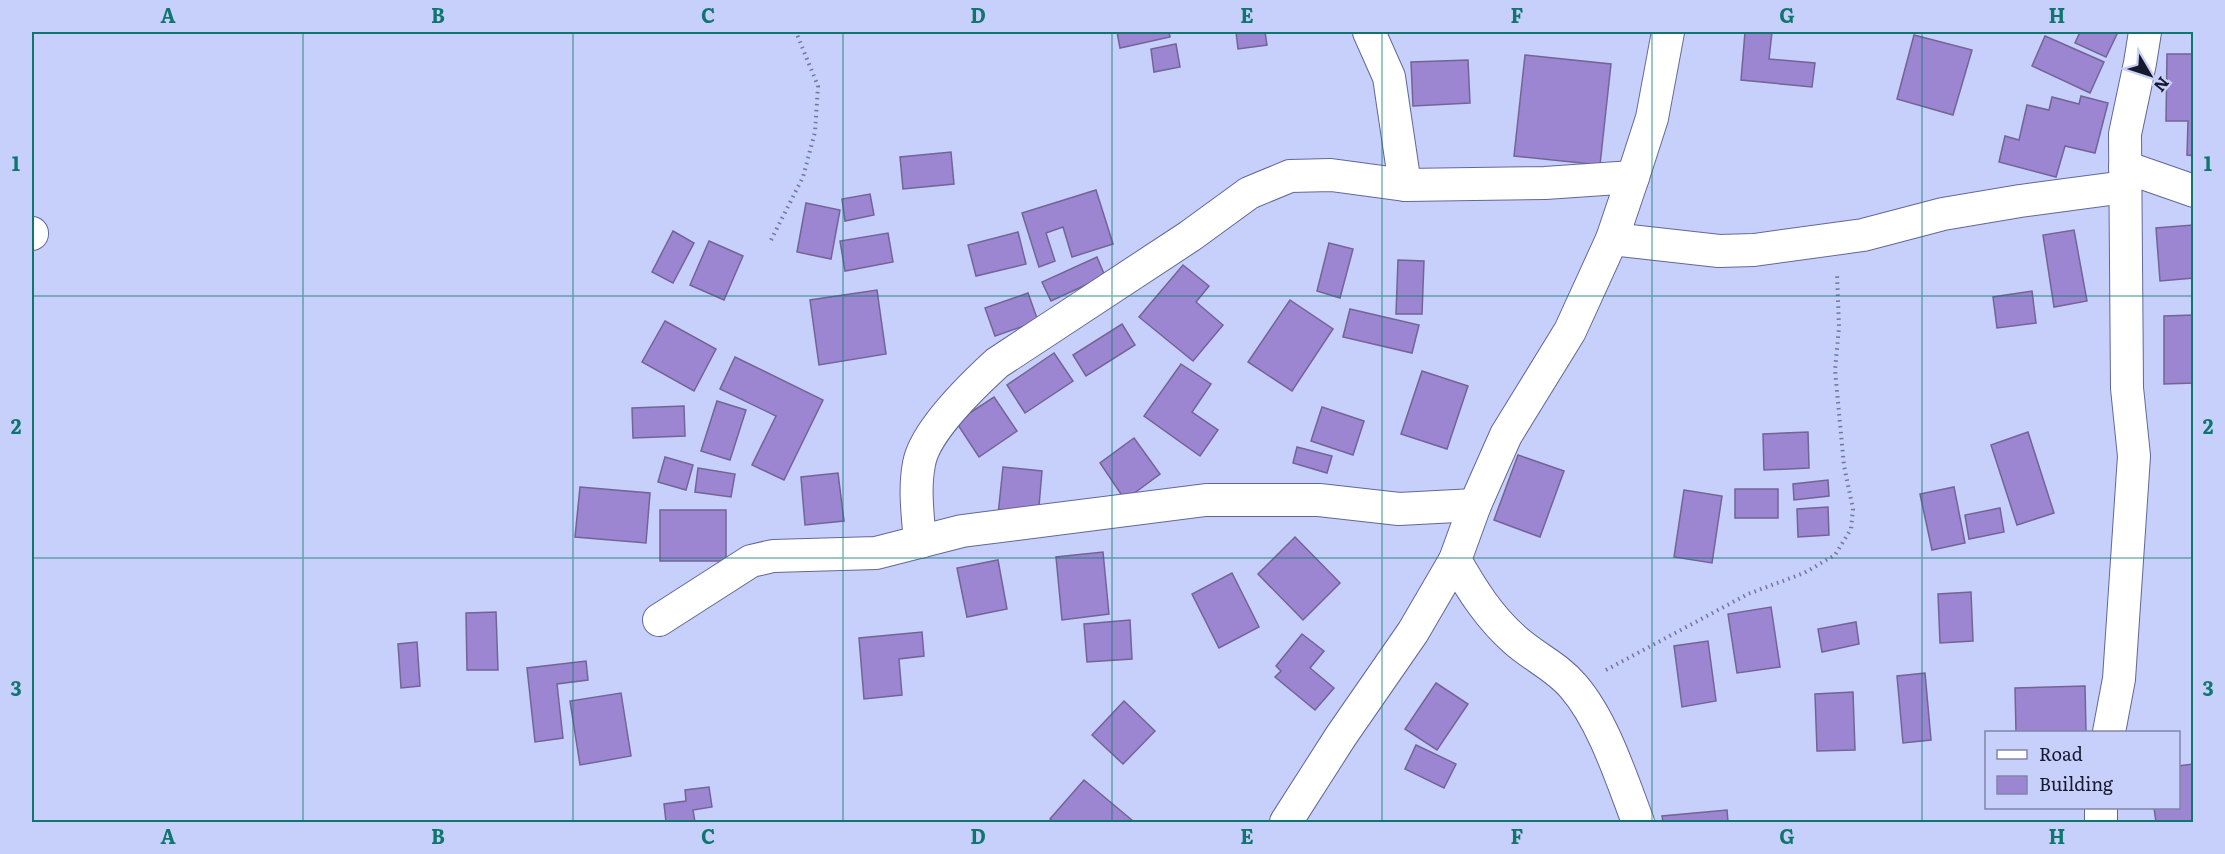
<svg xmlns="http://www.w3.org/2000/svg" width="2225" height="854" font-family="Literata,serif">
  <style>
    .building { fill: #9c86d2; stroke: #736496; stroke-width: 1.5 }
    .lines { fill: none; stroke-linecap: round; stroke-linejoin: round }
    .street-casing { stroke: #616899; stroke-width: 34 }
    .path { stroke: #727798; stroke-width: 4; stroke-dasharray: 1.5 4.5; stroke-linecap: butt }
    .street { stroke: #fff; stroke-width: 32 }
    .grid { fill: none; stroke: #0f766e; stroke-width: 1.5; stroke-opacity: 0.55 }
    .neatline { fill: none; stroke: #0f766e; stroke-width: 2 }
    .grid-label { font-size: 20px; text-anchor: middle; font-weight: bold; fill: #0f766e }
  </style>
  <rect width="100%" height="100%" fill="#c7cffb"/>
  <g class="building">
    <polygon points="1117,32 1169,32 1170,37 1120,48"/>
    <polygon points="1236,32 1265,32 1267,45 1238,49"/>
    <polygon points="1745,32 1772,32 1769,59 1815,63 1812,87 1741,80"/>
    <polygon points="2080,32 2118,32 2106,57 2075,43"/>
    <polygon points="1914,35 1972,50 1953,115 1897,99"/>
    <polygon points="2045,36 2104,62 2090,93 2032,66"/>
    <polygon points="1176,44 1180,67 1154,72 1151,49"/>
    <polygon points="2167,54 2194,54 2194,156 2187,155 2188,121 2166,121"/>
    <polygon points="1525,55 1611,64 1600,165 1514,156"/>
    <polygon points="1468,60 1470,103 1413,106 1411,62"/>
    <polygon points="2081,96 2108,103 2095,153 2065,146 2056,177 1999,162 2005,136 2019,140 2027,105 2049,110 2052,97 2079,104"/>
    <polygon points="951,152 954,184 903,189 900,157"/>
    <polygon points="1096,190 1113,244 1072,257 1063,227 1046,233 1055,261 1039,267 1022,213"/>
    <polygon points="870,194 874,215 845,221 842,199"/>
    <polygon points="806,203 840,210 831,259 797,252"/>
    <polygon points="2193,225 2194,278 2160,281 2156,228"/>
    <polygon points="2074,230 2087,301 2054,307 2043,235"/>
    <polygon points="673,231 694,243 673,283 652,272"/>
    <polygon points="1018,232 1026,264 976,276 968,245"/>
    <polygon points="888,233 893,262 845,271 840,241"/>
    <polygon points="709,241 743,256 724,300 690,285"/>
    <polygon points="1329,243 1353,249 1340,298 1317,291"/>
    <polygon points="1097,257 1105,276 1051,301 1042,282"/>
    <polygon points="1398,260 1424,261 1422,314 1396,314"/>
    <polygon points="1183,265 1209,286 1196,302 1223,325 1193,361 1139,317"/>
    <polygon points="877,290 886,354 819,365 810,300"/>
    <polygon points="2032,291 2036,323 1997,328 1993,297"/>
    <polygon points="1028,293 1038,321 995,336 985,308"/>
    <polygon points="1290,300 1333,329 1292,391 1248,362"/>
    <polygon points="1350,309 1419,325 1412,353 1343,337"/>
    <polygon points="2194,315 2194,383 2164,384 2164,316"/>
    <polygon points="665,321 716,349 694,391 642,362"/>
    <polygon points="1122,324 1135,345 1086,376 1073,355"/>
    <polygon points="1054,353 1073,381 1025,413 1007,385"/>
    <polygon points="735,357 823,400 784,480 752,465 776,416 720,389"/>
    <polygon points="1181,364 1211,384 1192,412 1218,430 1200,456 1144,416"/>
    <polygon points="1422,371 1468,386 1447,449 1401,434"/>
    <polygon points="994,397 1017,431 979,457 956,422"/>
    <polygon points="717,401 746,410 730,460 701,451"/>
    <polygon points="684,406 685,436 633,438 632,408"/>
    <polygon points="1322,407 1364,421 1353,455 1311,441"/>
    <polygon points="1808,432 1809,468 1764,470 1763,434"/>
    <polygon points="2028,432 2054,513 2017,525 1991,445"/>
    <polygon points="1134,438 1160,474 1125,500 1100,463"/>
    <polygon points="1297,447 1332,456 1327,473 1293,463"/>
    <polygon points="1518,455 1564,471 1540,537 1494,520"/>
    <polygon points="665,457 693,465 686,490 658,482"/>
    <polygon points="1003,467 1042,471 1038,518 998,515"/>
    <polygon points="698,468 735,474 731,497 695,492"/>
    <polygon points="838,473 844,521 805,525 801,477"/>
    <polygon points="1828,480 1829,496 1794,500 1793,484"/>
    <polygon points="580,487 650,493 646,543 575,537"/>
    <polygon points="1954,487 1965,543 1932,550 1920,494"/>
    <rect x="1735" y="489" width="43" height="29"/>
    <polygon points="1684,490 1722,496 1712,563 1674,557"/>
    <polygon points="1828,507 1829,535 1798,537 1797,509"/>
    <polygon points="2000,508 2004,532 1969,539 1965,515"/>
    <rect x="660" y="510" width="66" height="51"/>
    <polygon points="1295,537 1340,583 1303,620 1258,574"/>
    <polygon points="2194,546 2194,611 2192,611"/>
    <polygon points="1103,552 1109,614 1062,620 1056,557"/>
    <polygon points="998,560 1007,609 967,617 957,568"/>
    <polygon points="1232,573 1259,627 1219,648 1192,594"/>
    <polygon points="1971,592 1973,641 1940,643 1938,594"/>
    <polygon points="1771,607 1780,667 1737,673 1728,614"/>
    <polygon points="496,612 498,670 467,670 466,613"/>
    <polygon points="1130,620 1132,659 1087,662 1084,624"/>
    <polygon points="1856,622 1859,644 1822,652 1818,629"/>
    <polygon points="922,632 924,656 899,659 902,695 864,699 859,638"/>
    <polygon points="1302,634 1324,651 1310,668 1334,688 1315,710 1275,677 1281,671 1276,666"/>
    <polygon points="1708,641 1716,701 1682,707 1674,646"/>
    <polygon points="417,642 420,686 401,688 398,644"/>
    <polygon points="586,661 588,680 557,684 563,738 535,742 527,668"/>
    <polygon points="1925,673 1931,740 1903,743 1897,676"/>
    <polygon points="1436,683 1468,704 1437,750 1405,729"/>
    <polygon points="2085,686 2086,732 2016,732 2015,688"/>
    <polygon points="1853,692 1855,750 1817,751 1815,694"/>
    <polygon points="621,693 631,756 580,765 570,701"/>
    <polygon points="1124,701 1155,731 1123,764 1092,735"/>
    <polygon points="1416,745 1456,764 1444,788 1405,769"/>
    <polygon points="2193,764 2194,822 2156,822 2154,808 2178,808 2178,766"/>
    <polygon points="1084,780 1133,821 1132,822 1054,822 1050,819"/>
    <polygon points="709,787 712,807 693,810 695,822 666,822 664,804 686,801 685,790"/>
    <polygon points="1727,810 1728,822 1663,822 1662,816"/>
  </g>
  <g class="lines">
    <g class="street-casing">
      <g id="street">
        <polyline points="1369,32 1389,77 1405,185"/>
        <polyline points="2125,167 2194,191"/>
        <polyline points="32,234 32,233"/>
        <polyline points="1612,239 1719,251 1754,250 1863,235 1943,214 2020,201 2125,187"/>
        <path d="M920,542C918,517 914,489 919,464C924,432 973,385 997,363L1190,236L1249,193L1290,176L1331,175L1405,185L1545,183L1633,177"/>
        <path d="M1455,560C1472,590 1489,617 1515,640C1534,657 1557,667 1573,686C1603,720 1622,780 1638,822"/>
        <polyline points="659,620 751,561 773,556 876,553 962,531 1206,500 1319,500 1399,509 1475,505"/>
        <polyline points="2109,732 2119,679 2134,456 2127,388 2125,134 2140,63 2145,32"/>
        <polyline points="2101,808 2101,822"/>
        <polyline points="1286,822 1341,736 1413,632 1455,560 1475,505 1506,435 1570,331 1612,239 1633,177 1652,118 1668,32"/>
      </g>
    </g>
    <g class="path">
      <polyline points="771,240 803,177 815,132 818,86 796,32"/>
      <polyline points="1606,670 1748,594 1804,573 1835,555 1851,529 1853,509 1844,466 1835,370 1839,327 1837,273"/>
    </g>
    <use href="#street" class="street"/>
  </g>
  <path class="grid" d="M303,32V822M573,32V822M843,32V822M1112,32V822M1382,32V822M1652,32V822M1922,32V822M32,296H2194M32,558H2194"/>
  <rect width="2225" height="854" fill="none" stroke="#c7cffb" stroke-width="66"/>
  <rect x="1985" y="731" width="195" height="78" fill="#c7cffb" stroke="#8186a9" stroke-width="1.5"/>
  <rect x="1997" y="750" width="30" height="9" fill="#ffffff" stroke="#8186a9" stroke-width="1.5"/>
  <text x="2039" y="761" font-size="18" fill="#17192d">Road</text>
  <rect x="1997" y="776" width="30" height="18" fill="#9c86d2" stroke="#8186a9" stroke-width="1.5"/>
  <text x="2039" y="791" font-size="18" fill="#17192d">Building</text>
  <g transform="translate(2150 75) rotate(129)" stroke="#c7cffb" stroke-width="4.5" paint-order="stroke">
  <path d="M0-4.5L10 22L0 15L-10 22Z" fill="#17192d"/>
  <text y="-9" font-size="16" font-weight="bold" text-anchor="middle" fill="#17192d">N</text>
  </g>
  <rect x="33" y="33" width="2159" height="788" class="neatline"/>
  <g class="grid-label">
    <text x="168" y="23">A</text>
    <text x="438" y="23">B</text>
    <text x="708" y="23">C</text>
    <text x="978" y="23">D</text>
    <text x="1247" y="23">E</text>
    <text x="1517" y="23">F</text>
    <text x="1787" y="23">G</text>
    <text x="2057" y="23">H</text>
    <text x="16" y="171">1</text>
    <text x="2208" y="171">1</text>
    <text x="16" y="434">2</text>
    <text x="2208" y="434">2</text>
    <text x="16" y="696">3</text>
    <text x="2208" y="696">3</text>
    <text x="168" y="844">A</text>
    <text x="438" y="844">B</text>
    <text x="708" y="844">C</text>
    <text x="978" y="844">D</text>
    <text x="1247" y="844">E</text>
    <text x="1517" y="844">F</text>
    <text x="1787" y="844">G</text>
    <text x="2057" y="844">H</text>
  </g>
</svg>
